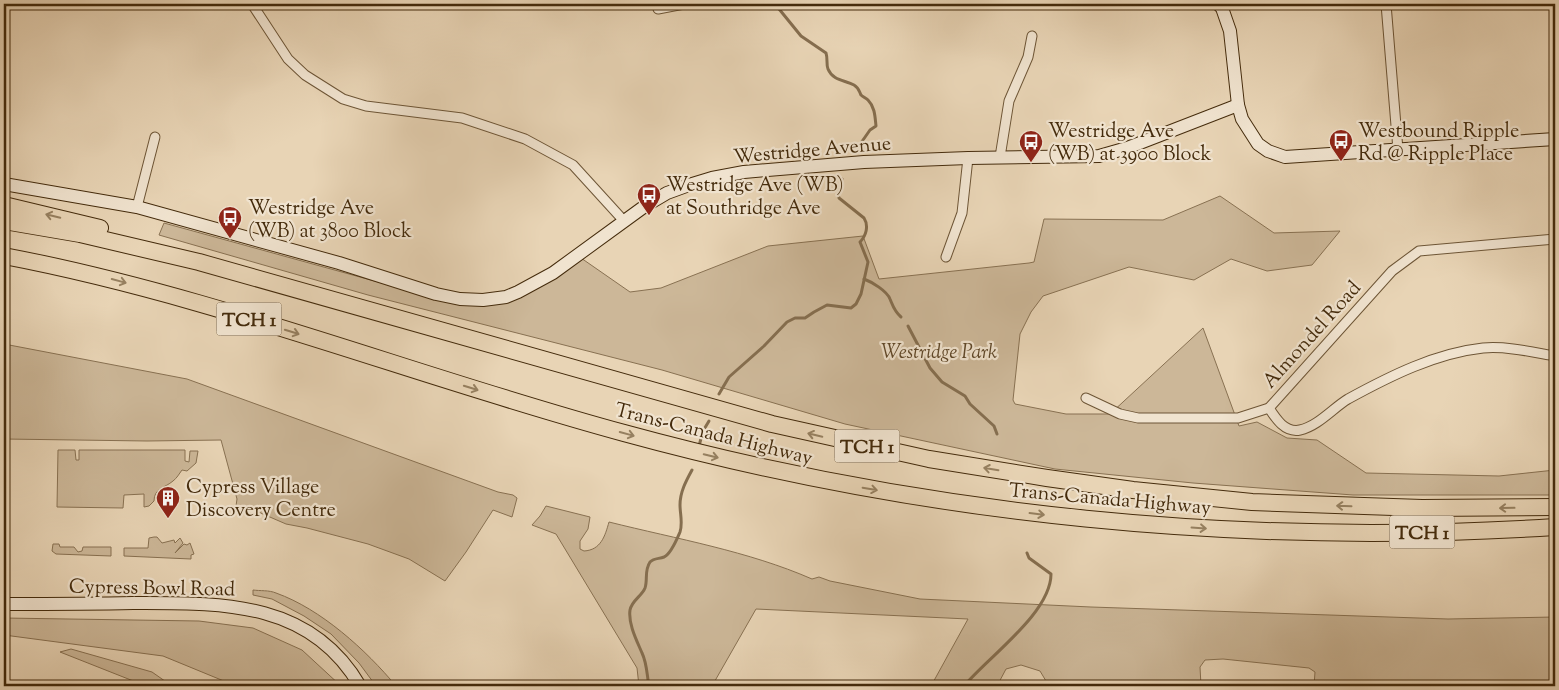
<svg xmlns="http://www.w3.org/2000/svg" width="1559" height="690" font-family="'Sorts Mill Goudy',serif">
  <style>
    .green { fill: #ccb798; stroke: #887152 }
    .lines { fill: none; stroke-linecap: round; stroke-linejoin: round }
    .stream { stroke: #856e4f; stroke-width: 3 }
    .street-casing { stroke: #6d5536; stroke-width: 11 }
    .secondary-casing { stroke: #442b0c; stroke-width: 14 }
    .highway-casing { stroke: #442b0c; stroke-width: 18 }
    .street { stroke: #f0e3cf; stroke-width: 9 }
    .secondary { stroke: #f0e3cf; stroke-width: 12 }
    .highway { stroke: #e8d4b5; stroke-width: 16 }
    .oneway { stroke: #968060 }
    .labels { text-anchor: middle; stroke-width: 4.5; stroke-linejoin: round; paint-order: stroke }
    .shield { fill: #f0e3cf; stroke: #786246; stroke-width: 1 }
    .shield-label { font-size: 19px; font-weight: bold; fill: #442b0c }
    .poi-label { font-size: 20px; fill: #442b0c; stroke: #f0e3cf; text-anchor: start }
    .street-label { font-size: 20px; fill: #442b0c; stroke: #f0e3cf }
    .park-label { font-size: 20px; font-style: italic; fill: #5f4728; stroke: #f0e3cf }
  </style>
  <rect width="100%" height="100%" fill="#e8d4b5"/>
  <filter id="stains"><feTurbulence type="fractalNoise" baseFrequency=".004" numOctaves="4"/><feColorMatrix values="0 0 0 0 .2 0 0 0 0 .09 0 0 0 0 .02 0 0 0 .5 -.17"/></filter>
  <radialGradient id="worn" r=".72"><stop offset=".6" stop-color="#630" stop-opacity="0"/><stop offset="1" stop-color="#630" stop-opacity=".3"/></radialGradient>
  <g class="green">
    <polygon points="1220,196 1274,233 1340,231 1312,265 1267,271 1231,259 1194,280 1129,267 1043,296 1031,312 1020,334 1013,400 1015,404 1066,414 1110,414 1203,328 1239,426 1257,422 1287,438 1317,440 1366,473 1499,476 1555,470 1555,495 1353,495 1193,483 1055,469 845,424 662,370 368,295 159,235 164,223 418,293 488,302 581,258 630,292 661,288 768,246 863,236 879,279 1029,263 1034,262 1044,219 1163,220"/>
    <polygon points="4,344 187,379 498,492 513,495 517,498 512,517 493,510 466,552 445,581 409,559 368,544 307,528 286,524 256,511 236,506 237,499 221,440 147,441 4,439"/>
    <path d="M58,450H75L76,460H79V450H185V461L189,462L190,451H198L196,463L187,471L182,470C179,474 177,478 173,481C165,488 154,488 154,501L149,506L144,507V494L124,495L123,508L57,507Z"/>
    <path d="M546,506L590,517L588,529L580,541V549L584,551C601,550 605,536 609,522C677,539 748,551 812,579L819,577L830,581L920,599L1091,607L1448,619L1555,617V686H1314L1315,672L1309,668L1223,659L1205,660L1200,667L1201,686H1049L1040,671L1021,665L1006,669L997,686H931L968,619L756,609L712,686H639L637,668L556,534L532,525L540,516Z"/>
    <polygon points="154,537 157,537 162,543 174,540 175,543 180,538 183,543 175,553 184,544 187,545 190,543 194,554 191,555 191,559 124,556 124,548 148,548 149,538"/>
    <polygon points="53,544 59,544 60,547 74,547 78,552 82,551 83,547 111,547 111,556 56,554 52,551"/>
    <path d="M253,590C260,591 269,590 276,593C321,609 366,650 396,686H376L359,663L331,634L304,616L272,599L253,595Z"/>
    <polygon points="4,618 199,621 253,628 302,650 341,686 308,686 302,683 276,686 236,686 163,656 4,635"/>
    <polygon points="71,649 152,672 172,686 146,686 60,652"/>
  </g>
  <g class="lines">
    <g class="stream">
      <path d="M775,4L801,36L826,53C828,59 826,64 828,69C833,81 845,80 854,85C859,88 859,91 861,95C863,97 866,98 868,100C875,107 875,117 876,126L870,130L856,150"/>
      <path d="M864,279C872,282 887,291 890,299C893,306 894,311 901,317"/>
      <polyline points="908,326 930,368 942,382 965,396 970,404 994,426 997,434"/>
      <path d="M719,394L729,377L764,346L787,322L795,318H805L814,312L827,305L851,308L856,304L861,294L868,262L860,242C866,236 869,226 864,218L839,198L838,194L842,179"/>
      <polyline points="699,446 703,431 709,421"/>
      <path d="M649,686C647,676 647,663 642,653C637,641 628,624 630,610C632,600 642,596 645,588C648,579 644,571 650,562C654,558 659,559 664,557C671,554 677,539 680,532C683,523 680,514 680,505C680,492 686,481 692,470"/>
      <path d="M964,686C988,657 1051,613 1051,574L1029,558L1027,553"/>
    </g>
    <g class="street-casing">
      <g id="street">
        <polyline points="252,4 288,59 305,75 343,99 366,106 462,118 525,139 573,165 624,221"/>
        <polyline points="1386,4 1398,150"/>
        <polyline points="658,9 684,4"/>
        <polyline points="1000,157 1009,101 1028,57 1032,36"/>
        <polyline points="137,207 155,137"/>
        <polyline points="946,257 962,213 968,158"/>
        <polyline points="1086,398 1120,414 1138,418 1238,418 1269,408 1392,271 1419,251 1555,239"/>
        <path d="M1269,408C1276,419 1285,433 1300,430C1318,426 1333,408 1348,399C1390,376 1436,353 1483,348C1507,346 1532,352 1555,356"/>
      </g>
    </g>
    <g class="secondary-casing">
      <g id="secondary">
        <polyline points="1218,4 1222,8 1230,31 1238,105 1242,119 1258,144 1268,151 1285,157 1555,139"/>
        <polyline points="4,184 137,207 339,263 436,294 460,299 483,300 506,297 518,292 553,273 645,206 667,193 689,185 712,178 744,172 864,162 968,158 1099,156 1127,148 1238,105"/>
        <path d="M4,604C47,604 90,604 133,603C221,603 310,600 360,686"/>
      </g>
    </g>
    <g class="highway-casing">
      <g id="highway">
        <polyline points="4,205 100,228"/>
        <polyline points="4,221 80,234 199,262 772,424 929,459 1047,478 1133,490 1252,502 1422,508 1555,507"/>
        <path d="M4,256C215,296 417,377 624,433C927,516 1242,547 1555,527"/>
      </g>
    </g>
    <use href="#street" class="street"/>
    <use href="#secondary" class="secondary"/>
    <use href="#highway" class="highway"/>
  </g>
  <defs><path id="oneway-shaft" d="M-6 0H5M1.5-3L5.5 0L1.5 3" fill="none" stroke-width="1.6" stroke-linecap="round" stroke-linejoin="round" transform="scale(1.25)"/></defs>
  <g class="oneway">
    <use href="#oneway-shaft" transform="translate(53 216) rotate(-166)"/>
    <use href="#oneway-shaft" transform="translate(119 281) rotate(15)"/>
    <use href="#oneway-shaft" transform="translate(292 332) rotate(17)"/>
    <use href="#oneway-shaft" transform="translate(471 388) rotate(17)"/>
    <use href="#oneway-shaft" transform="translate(627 434) rotate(15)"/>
    <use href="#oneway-shaft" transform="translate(815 435) rotate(-167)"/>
    <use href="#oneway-shaft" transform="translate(711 456) rotate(14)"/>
    <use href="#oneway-shaft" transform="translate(991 469) rotate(-171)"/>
    <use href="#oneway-shaft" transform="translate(870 489) rotate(10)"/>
    <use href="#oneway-shaft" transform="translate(1344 506) rotate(-178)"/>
    <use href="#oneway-shaft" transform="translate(1507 508) rotate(179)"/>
    <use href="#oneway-shaft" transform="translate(1037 514) rotate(7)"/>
    <use href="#oneway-shaft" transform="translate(1199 528) rotate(4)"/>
  </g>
  <defs>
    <g id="bus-pin" transform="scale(1.25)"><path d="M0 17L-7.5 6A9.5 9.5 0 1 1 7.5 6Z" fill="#8f2418" stroke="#f0e3cf"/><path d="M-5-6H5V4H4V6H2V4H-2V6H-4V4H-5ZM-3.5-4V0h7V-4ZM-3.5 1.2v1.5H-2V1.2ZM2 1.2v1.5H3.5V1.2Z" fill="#fff"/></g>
    <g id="building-pin" transform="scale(1.25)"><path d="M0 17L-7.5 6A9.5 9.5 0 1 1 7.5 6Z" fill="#8f2418" stroke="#f0e3cf"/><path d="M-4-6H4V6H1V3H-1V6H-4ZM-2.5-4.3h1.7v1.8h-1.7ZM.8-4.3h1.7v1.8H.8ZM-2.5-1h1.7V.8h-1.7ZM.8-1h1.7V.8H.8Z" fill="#fff"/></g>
  </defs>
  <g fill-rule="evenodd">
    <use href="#bus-pin" x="1341" y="141"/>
    <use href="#bus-pin" x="1031" y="142"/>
    <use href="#bus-pin" x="649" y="195"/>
    <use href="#bus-pin" x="230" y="218"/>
    <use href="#building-pin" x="168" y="498"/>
  </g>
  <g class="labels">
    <g class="shield">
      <rect x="216.5" y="302.5" width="65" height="33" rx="4"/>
      <rect x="834.5" y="429.5" width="65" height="33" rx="4"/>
      <rect x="1389.5" y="515.5" width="65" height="33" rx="4"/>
    </g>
    <g class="shield-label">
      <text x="249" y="326">TCH 1</text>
      <text x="867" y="453">TCH 1</text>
      <text x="1422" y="539">TCH 1</text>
    </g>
    <g class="poi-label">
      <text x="1048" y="137">Westridge Ave<tspan x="1048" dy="23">(WB) at 3900 Block</tspan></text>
      <text x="1358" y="137">Westbound Ripple<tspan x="1358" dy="23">Rd @ Ripple Place</tspan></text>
      <text x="666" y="191">Westridge Ave (WB)<tspan x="666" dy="23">at Southridge Ave</tspan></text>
      <text x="248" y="214">Westridge Ave<tspan x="248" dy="23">(WB) at 3800 Block</tspan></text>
      <text x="186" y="493">Cypress Village<tspan x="186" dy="23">Discovery Centre</tspan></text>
    </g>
    <g class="street-label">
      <text transform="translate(812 149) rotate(-5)" y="7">Westridge Avenue</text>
      <text transform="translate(1311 334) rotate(-48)" y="7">Almondel Road</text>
      <text transform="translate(714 433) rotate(14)" y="7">Trans-Canada Highway</text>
      <text transform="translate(1110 498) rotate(5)" y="7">Trans-Canada Highway</text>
      <text transform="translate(152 587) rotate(1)" y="7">Cypress Bowl Road</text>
    </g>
    <g class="park-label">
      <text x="939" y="358">Westridge Park</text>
    </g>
  </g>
  <rect width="1559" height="690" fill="none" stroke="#e8d4b5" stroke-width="20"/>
  <rect x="5" y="5" width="1549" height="680" fill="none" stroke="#442b0c" stroke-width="2.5"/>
  <rect x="10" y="10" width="1539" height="670" fill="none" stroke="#442b0c"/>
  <rect width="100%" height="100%" filter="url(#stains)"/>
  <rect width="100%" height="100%" fill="url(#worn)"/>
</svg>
